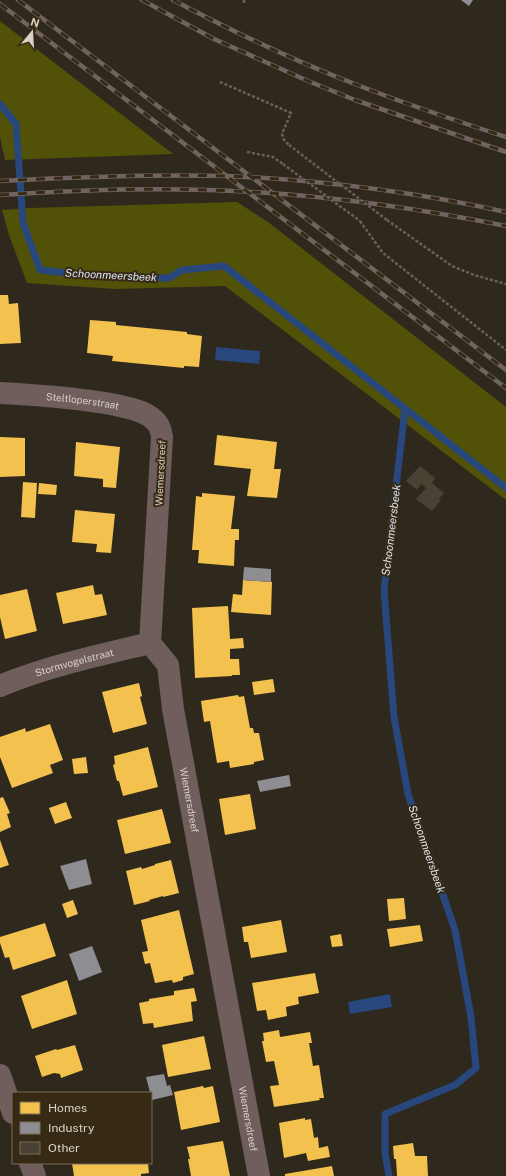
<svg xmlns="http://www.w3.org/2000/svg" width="506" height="1176" font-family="'Public Sans',sans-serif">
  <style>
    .green { fill: #515208 }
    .water { fill: #28477d }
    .homes { fill: #f2c14e }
    .industry { fill: #8d8d92 }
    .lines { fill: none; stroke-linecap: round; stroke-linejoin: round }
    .stream { stroke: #28477d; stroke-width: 7 }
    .building { fill: #484134 }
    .path { stroke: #6b5f5b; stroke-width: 2.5; stroke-dasharray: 3 2; stroke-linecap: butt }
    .street { stroke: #6f5e5b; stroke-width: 22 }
    .rail-casing { stroke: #70645f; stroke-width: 4.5 }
    .rail { stroke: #372a15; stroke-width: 3; stroke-dasharray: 9; stroke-linecap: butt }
    .path-bridge { stroke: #6b5f5b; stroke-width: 2.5; stroke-dasharray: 3 2; stroke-linecap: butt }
    .labels { text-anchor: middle; stroke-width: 4; stroke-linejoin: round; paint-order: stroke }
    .street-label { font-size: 10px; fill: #d9d1c4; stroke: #372a15 }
    .water-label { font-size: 11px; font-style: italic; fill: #d8e3f5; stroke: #372a15 }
  </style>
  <rect width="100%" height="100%" fill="#2f281d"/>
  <g class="green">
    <polygon points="0,21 173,154 5,160 0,137"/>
    <polygon points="237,202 268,222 506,407 506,500 225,286 115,289 27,283 9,235 2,210 30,208"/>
  </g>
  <g class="water">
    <polygon points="216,347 260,351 259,364 215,360"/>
    <polygon points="390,994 392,1007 350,1014 348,1002"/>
  </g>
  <g class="homes">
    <polygon points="0,295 8,295 9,304 18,303 21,343 0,344"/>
    <polygon points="90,320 116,322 116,325 187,332 187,334 202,336 199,367 184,366 184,368 112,361 113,356 87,353"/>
    <polygon points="217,435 277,442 274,469 281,469 277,498 247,496 251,469 214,465"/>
    <polygon points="0,437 25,438 25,476 0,477"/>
    <polygon points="76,442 120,447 116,488 103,487 103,479 74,476"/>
    <polygon points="23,482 37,483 35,518 21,517"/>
    <polygon points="39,483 57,485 56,495 38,494"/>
    <polygon points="202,493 235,496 231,529 239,529 239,540 235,540 234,566 198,563 199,550 192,550 196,496 202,497"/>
    <polygon points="75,510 115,514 111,553 96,552 97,544 72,542"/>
    <polygon points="243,580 272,582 271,615 231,612 233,594 242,595"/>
    <polygon points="93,585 95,595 102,594 107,615 63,624 56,593"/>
    <polygon points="27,589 37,631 5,639 0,617 0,595"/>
    <polygon points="228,606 230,639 243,638 244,648 230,649 230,659 239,659 240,675 232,675 232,676 195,678 192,608"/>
    <polygon points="273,679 275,692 254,695 252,682"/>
    <polygon points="139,683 142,696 140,697 147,724 113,733 102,692"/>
    <polygon points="238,695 239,697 244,696 250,728 253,728 254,733 259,733 264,760 254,762 254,764 230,768 229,761 217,763 210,721 204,722 201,701"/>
    <polygon points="50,724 63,760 50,765 53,773 12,788 0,757 0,737 23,729 25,728 26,732"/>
    <polygon points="148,747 158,787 123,796 119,781 117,781 113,765 115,764 114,756"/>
    <polygon points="86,757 88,773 74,774 72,759"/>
    <polygon points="250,794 256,829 225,835 219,799"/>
    <polygon points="3,797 10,813 7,814 11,827 0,832 0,798"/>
    <polygon points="66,802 72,818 55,824 49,808"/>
    <polygon points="162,809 171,843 125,854 117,820"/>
    <polygon points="0,840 9,865 0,868"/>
    <polygon points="171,860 179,893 163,897 163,896 149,900 150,901 134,905 126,871 141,867 142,869 155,865 155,864"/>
    <polygon points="404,898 406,919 389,921 387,899"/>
    <polygon points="73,900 78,914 67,918 62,904"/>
    <polygon points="179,910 194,974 183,977 183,980 173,983 172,980 155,983 150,963 145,964 142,952 148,951 141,920"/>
    <polygon points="281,920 287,952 251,958 248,942 244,942 242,927"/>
    <polygon points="45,923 56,956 13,970 9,957 5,958 0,943 0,937"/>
    <polygon points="420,925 423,941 390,947 387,929"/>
    <polygon points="341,934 343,946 332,947 330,936"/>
    <polygon points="315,973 319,993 298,997 299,1004 286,1007 287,1016 268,1020 266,1010 257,1011 252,983"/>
    <polygon points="67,980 77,1014 32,1029 21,996"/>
    <polygon points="194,988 197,1001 191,1002 193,1021 154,1028 153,1023 143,1024 139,1003 149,1001 149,999 174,995 174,991"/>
    <polygon points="279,1030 280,1037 310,1032 312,1043 309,1043 313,1066 319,1065 324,1098 319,1098 320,1100 274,1107 270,1086 279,1085 274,1061 266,1062 262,1041 264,1041 263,1033"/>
    <polygon points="204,1036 211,1069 168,1077 162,1045"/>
    <polygon points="75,1045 83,1070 61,1078 60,1074 54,1073 42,1077 35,1056 56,1049 57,1050"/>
    <polygon points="203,1086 204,1088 213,1086 220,1122 181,1130 174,1092"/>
    <polygon points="305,1118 305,1120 311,1119 314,1138 318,1137 319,1148 328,1146 330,1157 308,1161 306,1153 284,1158 279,1123"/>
    <polygon points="223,1141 230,1176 191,1176 188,1159 190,1159 187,1147"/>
    <polygon points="413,1143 415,1156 427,1156 428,1176 397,1176 396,1159 394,1159 393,1146"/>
    <polygon points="72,1163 148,1163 149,1173 141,1174 141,1176 74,1176"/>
    <polygon points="332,1166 334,1176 285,1176 285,1174"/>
  </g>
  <g class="industry">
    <polygon points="461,0 473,0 469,6"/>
    <polygon points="244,567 271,569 271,582 243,580"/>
    <polygon points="289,775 291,786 260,792 257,781"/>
    <polygon points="86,859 92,884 69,890 60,866"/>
    <polygon points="92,946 102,972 79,981 69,954"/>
    <polygon points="164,1074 167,1086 170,1085 173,1095 152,1100 146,1077"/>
  </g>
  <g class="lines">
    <g class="stream">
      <polyline points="0,104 16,124 23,223 40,270 105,277 169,278 182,270 224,266 506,488"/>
      <polyline points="389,1176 385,1153 385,1114 455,1085 476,1068 471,1017 455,930 408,794 394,717 384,590 405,409"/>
    </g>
  </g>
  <polygon class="building" points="420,466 435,478 432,483 444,493 439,499 441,500 432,511 416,499 426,488 421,484 417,490 406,481"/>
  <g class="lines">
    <g class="path">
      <polyline points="244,0 244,5"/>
      <polyline points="220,82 291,113 282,134 284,140 289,145"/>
      <polyline points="247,152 273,157 283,164"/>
      <polyline points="387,220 452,266 474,275 506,284"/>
      <polyline points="360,221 383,253 506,350"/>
    </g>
    <g class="street">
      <path id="s1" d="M0,393C39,395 78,398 116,405C128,408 143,410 153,419C159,423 161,430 162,437L150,643L168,665L173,709L259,1176"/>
      <path id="s2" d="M0,686C48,666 100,655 150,643"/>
      <polyline points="0,1075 13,1113"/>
      <polyline points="30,1163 35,1176"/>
    </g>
    <g class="rail-casing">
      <g id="rail">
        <polyline points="18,0 506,370"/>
        <polyline points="142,0 214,39 308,81 355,100 506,152"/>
        <path d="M173,0C234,32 296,62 360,86C408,105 457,121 506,137"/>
        <polyline points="0,4 506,388"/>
        <path d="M0,181C76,177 151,174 227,176C321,180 414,192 506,212"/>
        <path d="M0,195C77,190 155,187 233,191C324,195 416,208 506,226"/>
      </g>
    </g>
    <use href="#rail" class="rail"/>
    <g class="path-bridge">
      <polyline points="289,145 387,220"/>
      <polyline points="283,164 360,221"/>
    </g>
  </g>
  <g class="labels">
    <g class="street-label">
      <text dy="4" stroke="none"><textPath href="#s1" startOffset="83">Steltloperstraat</textPath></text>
      <text transform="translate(160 473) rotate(-87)" y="4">Wiemersdreef</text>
      <text dy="4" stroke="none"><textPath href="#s2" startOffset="78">Stormvogelstraat</textPath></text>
      <text dy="4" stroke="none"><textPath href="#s1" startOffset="549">Wiemersdreef</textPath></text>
      <text dy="4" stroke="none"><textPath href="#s1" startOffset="873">Wiemersdreef</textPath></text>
    </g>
    <g class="water-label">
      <text transform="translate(111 275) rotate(3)" y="4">Schoonmeersbeek</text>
      <text transform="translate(391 530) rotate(-83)" y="4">Schoonmeersbeek</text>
      <text transform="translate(427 849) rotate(71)" y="4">Schoonmeersbeek</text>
    </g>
  </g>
  <rect x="12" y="1092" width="140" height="72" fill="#372a15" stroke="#786d5b"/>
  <rect x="20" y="1102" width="20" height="12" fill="#f2c14e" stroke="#786d5b"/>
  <text x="48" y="1112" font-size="12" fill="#d9d1c4">Homes</text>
  <rect x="20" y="1122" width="20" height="12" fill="#8d8d92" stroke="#786d5b"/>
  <text x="48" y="1132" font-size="12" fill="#d9d1c4">Industry</text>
  <rect x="20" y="1142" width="20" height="12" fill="#484134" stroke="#786d5b"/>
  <text x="48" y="1152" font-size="12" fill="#d9d1c4">Other</text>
  <g transform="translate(32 32) rotate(18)" stroke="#372a15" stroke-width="3" paint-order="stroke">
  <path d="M0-3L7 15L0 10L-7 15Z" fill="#d9d1c4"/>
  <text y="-6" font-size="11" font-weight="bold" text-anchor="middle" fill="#d9d1c4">N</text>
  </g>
</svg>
